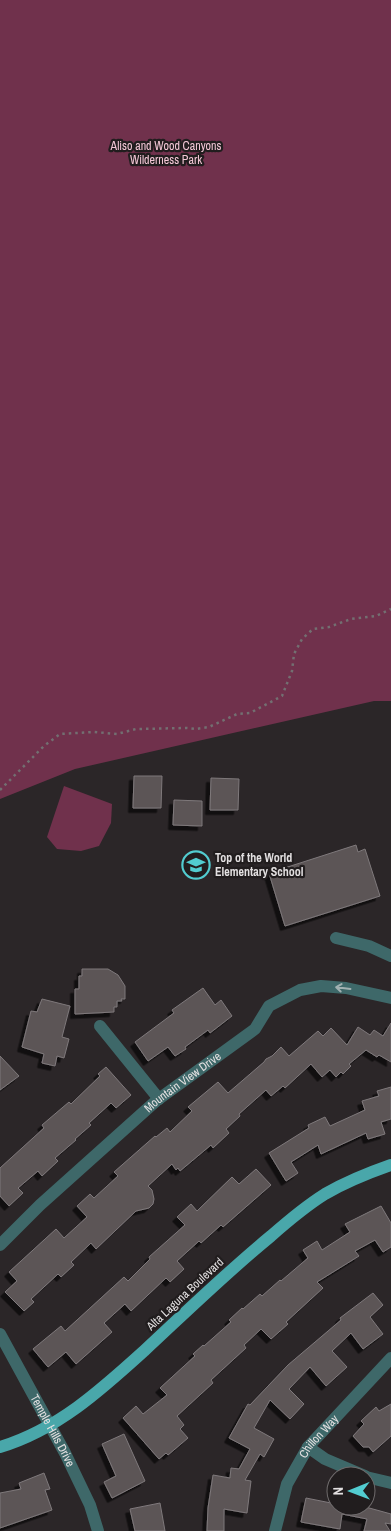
<svg xmlns="http://www.w3.org/2000/svg" width="391" height="1531" font-family="'Archivo Narrow',sans-serif">
  <style>
    .green { fill: #70314c }
    .building { fill: #5b5557; stroke: #7f797b; filter: url(#shadow) }
    .lines { fill: none; stroke-linecap: round; stroke-linejoin: round }
    .path { stroke: #736f71; stroke-width: 2.5; stroke-dasharray: 2.5 4; stroke-linecap: butt }
    .minor { stroke: #3e6869; stroke-width: 12 }
    .major { stroke: #49a7aa; stroke-width: 12 }
    .oneway { stroke: #a1b0b1 }
    .labels { text-anchor: middle; stroke-width: 4.5; stroke-linejoin: round; paint-order: stroke }
    .park-label { font-size: 12px; fill: #f3c7d6; stroke: #211d1e }
    .poi-label { font-size: 12px; font-weight: bold; fill: #e3e0e1; stroke: #211d1e; text-anchor: start }
    .street-label { font-size: 12px; fill: #e3e0e1; stroke: #211d1e }
  </style>
  <defs>
    <filter id="shadow"><feDropShadow dx="-4.5" dy="4.5" stdDeviation="0" flood-color="#0009"/></filter>
  </defs>
  <rect width="100%" height="100%" fill="#2b2628"/>
  <g class="green">
    <polygon points="0,0 391,0 391,701 374,701 75,769 0,799"/>
    <polygon points="64,786 112,804 111,823 99,846 81,851 57,849 47,837"/>
  </g>
  <g class="building">
    <polygon points="134,776 162,776 161,808 133,808"/>
    <polygon points="211,778 239,779 238,810 210,810"/>
    <polygon points="174,800 202,801 202,826 173,825"/>
    <polygon points="356,845 358,852 365,849 380,896 285,926 269,873"/>
    <polygon points="82,969 108,969 118,975 125,986 125,999 121,999 122,1001 117,1001 117,1007 114,1007 114,1012 75,1014 75,989 79,989 79,976 82,976"/>
    <polygon points="203,988 215,1005 221,1000 232,1016 210,1033 208,1030 185,1047 186,1049 175,1056 168,1047 148,1061 135,1042 174,1013 172,1010"/>
    <polygon points="42,999 70,1006 62,1037 69,1039 64,1058 57,1056 55,1066 42,1063 44,1054 22,1047 31,1011 37,1012"/>
    <polygon points="391,1023 391,1062 379,1055 377,1057 366,1050 349,1064 351,1066 343,1074 341,1072 336,1077 330,1070 322,1077 311,1064 285,1088 283,1086 271,1096 266,1090 239,1114 240,1116 226,1129 229,1133 213,1148 211,1145 180,1171 178,1168 176,1170 172,1164 148,1186 152,1190 154,1199 153,1204 149,1208 136,1211 96,1249 91,1243 71,1262 74,1265 61,1277 58,1274 31,1299 34,1302 24,1311 5,1292 17,1281 9,1272 56,1229 64,1238 87,1217 77,1206 90,1194 94,1198 118,1176 114,1172 155,1136 156,1137 167,1128 170,1132 192,1111 188,1107 218,1082 228,1093 264,1062 266,1059 272,1056 281,1047 289,1056 318,1031 323,1036 331,1028 347,1045 358,1027 370,1035 374,1030 383,1036"/>
    <polygon points="0,1056 19,1076 0,1090"/>
    <polygon points="106,1067 131,1095 116,1108 111,1103 89,1123 91,1125 75,1139 76,1140 55,1158 58,1161 42,1176 38,1171 18,1188 23,1193 9,1206 0,1196 0,1168 44,1128 42,1125 69,1102 71,1104 100,1076 98,1074"/>
    <polygon points="391,1087 391,1119 381,1122 385,1134 368,1139 366,1133 321,1154 318,1145 291,1162 298,1173 286,1181 269,1153 309,1128 308,1125 325,1117 330,1126 365,1110 362,1101 379,1096 377,1091"/>
    <polygon points="256,1169 271,1185 223,1227 221,1225 201,1243 199,1241 177,1261 184,1269 170,1282 166,1278 131,1311 125,1304 104,1323 112,1332 76,1364 66,1352 48,1367 33,1349 61,1326 65,1331 124,1277 128,1281 150,1259 149,1257 185,1225 177,1217 191,1204 197,1211 232,1177 239,1184"/>
    <polygon points="381,1206 391,1223 391,1247 383,1252 375,1240 355,1251 359,1256 317,1282 323,1288 286,1322 288,1324 271,1339 261,1329 244,1345 246,1348 211,1380 213,1383 177,1416 184,1425 180,1429 188,1438 168,1455 166,1453 159,1459 123,1418 136,1406 143,1414 167,1395 160,1388 195,1356 193,1354 203,1345 204,1346 231,1322 229,1320 242,1308 243,1309 260,1294 262,1296 280,1280 281,1281 308,1258 303,1250 317,1241 322,1250 350,1232 345,1224"/>
    <polygon points="373,1293 383,1305 370,1317 383,1334 363,1349 351,1333 332,1351 347,1367 326,1386 310,1367 289,1389 304,1404 290,1419 270,1400 254,1428 274,1439 264,1457 260,1454 245,1480 251,1481 247,1513 224,1509 224,1531 207,1531 208,1508 213,1475 230,1478 231,1468 239,1469 250,1449 229,1438 248,1404 250,1405 288,1365 341,1320 340,1318"/>
    <polygon points="391,1404 391,1436 373,1452 369,1447 363,1447 353,1436 364,1424 361,1421 376,1407 379,1411"/>
    <polygon points="124,1434 145,1481 112,1498 104,1482 116,1476 102,1444"/>
    <polygon points="44,1473 50,1489 45,1490 52,1510 0,1528 0,1493 21,1489 19,1483"/>
    <polygon points="306,1498 336,1504 336,1506 362,1506 391,1514 391,1524 385,1523 390,1531 364,1531 367,1519 342,1514 340,1529 301,1522"/>
    <polygon points="160,1503 165,1531 135,1531 130,1509"/>
  </g>
  <g class="lines">
    <polyline class="path" points="0,790 44,746 60,734 94,732 117,734 136,729 187,728 196,729 209,727 237,714 250,713 282,696 292,671 294,654 302,639 313,629 329,627 351,619 376,616 391,609"/>
    <g class="minor">
      <polyline points="336,938 369,946 391,956"/>
      <polyline points="100,1026 159,1099"/>
      <path id="s1" d="M0,1245L40,1205L156,1101L255,1029L269,1006L300,990L321,986L346,988L391,998"/>
      <path id="s2" d="M0,1334L65,1453L90,1505L98,1531"/>
      <polyline points="308,1447 325,1459 365,1476"/>
      <polyline points="366,1477 391,1483"/>
      <path id="s3" d="M275,1531L287,1484L308,1447L391,1358"/>
    </g>
    <path class="major" d="M0,1447C57,1430 101,1390 144,1351C186,1312 227,1272 271,1236C288,1221 306,1206 325,1194C346,1182 368,1173 391,1165"/>
  </g>
  <defs><path id="oneway-shaft" d="M-6 0H5M1.5-3L5.5 0L1.5 3" fill="none" stroke-width="1.6" stroke-linecap="round" stroke-linejoin="round" transform="scale(1.25)"/></defs>
  <use class="oneway" href="#oneway-shaft" transform="translate(343 988) rotate(-173)"/>
  <defs>
    <g id="school-ring" transform="scale(1.4375)"><circle r="9.5" fill="#211d1e" stroke="#52ccd0" stroke-width="1.5"/><path d="M0-5L7-2L0 1L-7-2ZM-4 1L0 2.5L4 1V4Q0 6-4 4Z" fill="#52ccd0"/></g>
  </defs>
  <g fill-rule="evenodd">
    <use href="#school-ring" x="196" y="865"/>
  </g>
  <g class="labels">
    <g class="park-label">
      <text x="166" y="150">Aliso and Wood Canyons<tspan x="166" dy="14">Wilderness Park</tspan></text>
    </g>
    <g class="poi-label">
      <text x="215" y="862">Top of the World<tspan x="215" dy="14">Elementary School</tspan></text>
    </g>
    <g class="street-label">
      <text dy="4" stroke="none"><textPath href="#s1" startOffset="245">Mountain View Drive</textPath></text>
      <text transform="translate(185 1294) rotate(-43)" y="4">Alta Laguna Boulevard</text>
      <text dy="4" stroke="none"><textPath href="#s2" startOffset="110">Temple Hills Drive</textPath></text>
      <text dy="4" stroke="none"><textPath href="#s3" startOffset="106">Chillon Way</textPath></text>
    </g>
  </g>
  <g transform="translate(351 1491) rotate(269)"><circle r="24" fill="#211d1e" stroke="#6f6b6c"/>
  <path d="M0-4L9 19L0 12L-9 19Z" fill="#52ccd0"/>
  <text y="-8" font-size="14" font-weight="bold" text-anchor="middle" fill="#e3e0e1">N</text>
  </g>
</svg>
